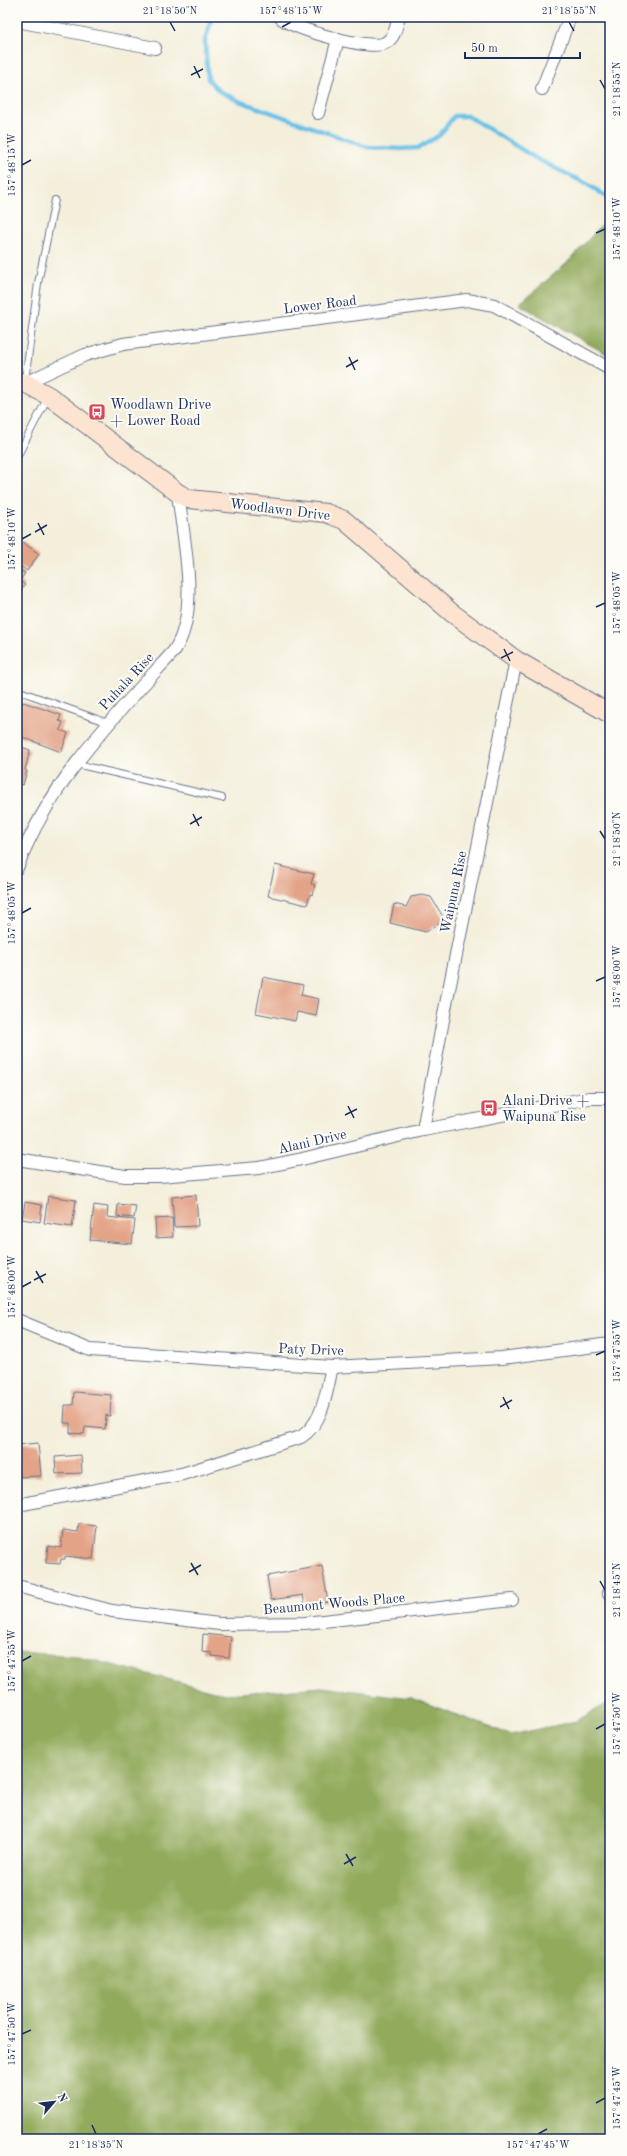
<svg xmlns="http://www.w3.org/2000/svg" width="627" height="2156" font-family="'Old Standard TT',serif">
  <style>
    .forest { fill: #92aa5b; stroke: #566c5c }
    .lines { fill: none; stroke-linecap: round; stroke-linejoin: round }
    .stream { stroke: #6ac1e7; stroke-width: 4.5 }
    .building { fill: #e3a386 }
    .lane-casing { stroke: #67728a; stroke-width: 8 }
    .street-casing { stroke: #67728a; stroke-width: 14 }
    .secondary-casing { stroke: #67728a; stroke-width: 20 }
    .lane { stroke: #fff; stroke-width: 6 }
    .street { stroke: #fff; stroke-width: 12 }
    .secondary { stroke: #fde4d0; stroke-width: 18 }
    .ticks { fill: none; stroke: #1b2f5e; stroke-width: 1.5 }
    .labels { text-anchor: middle; stroke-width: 4; stroke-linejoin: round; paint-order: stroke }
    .street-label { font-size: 14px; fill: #1b2f5e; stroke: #fdfcf7 }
    .poi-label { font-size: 14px; fill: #1b2f5e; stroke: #fdfcf7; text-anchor: start }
    .neatline { fill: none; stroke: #1b2f5e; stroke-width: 1.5 }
    .ticks-label { font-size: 10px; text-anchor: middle; fill: #1b2f5e }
  </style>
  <rect width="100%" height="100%" fill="#fdfcf7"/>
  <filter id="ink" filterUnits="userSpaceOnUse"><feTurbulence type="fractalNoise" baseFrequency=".025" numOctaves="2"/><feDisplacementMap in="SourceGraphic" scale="8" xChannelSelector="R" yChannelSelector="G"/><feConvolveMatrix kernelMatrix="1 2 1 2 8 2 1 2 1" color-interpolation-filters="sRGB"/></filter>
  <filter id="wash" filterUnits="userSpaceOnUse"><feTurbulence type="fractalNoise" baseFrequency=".012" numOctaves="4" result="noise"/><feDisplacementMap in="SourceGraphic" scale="16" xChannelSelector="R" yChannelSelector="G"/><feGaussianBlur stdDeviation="0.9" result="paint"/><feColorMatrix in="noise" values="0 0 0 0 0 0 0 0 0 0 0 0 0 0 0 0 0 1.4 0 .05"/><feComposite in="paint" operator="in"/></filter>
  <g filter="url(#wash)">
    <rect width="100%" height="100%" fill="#f4efdb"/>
    <g class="forest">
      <polygon points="610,216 610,356 519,304 566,264"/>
      <polygon points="17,1652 78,1656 226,1694 321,1687 412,1698 511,1735 576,1721 610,1702 610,2139 17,2139"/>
    </g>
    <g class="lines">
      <polyline class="stream" points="212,17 205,41 208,79 219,91 239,101 367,147 400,149 418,148 440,135 454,116 468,116 537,159 587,184 610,199"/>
    </g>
    <g id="blocks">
      <g class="building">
        <polygon points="17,538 39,554 27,571 22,567 20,570 25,573 20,581 25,585 17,596"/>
        <polygon points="23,702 61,715 59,721 63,722 60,730 68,733 61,752 17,735 17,715 18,716"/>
        <polygon points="17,745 30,750 25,770 27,771 23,785 17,783"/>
        <polygon points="275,865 314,874 311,884 315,885 312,895 310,894 307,905 268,896"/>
        <polygon points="422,895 431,897 445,920 426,932 390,923 394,904 406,907 411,897"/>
        <polygon points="263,977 303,985 301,995 319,999 316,1016 297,1012 295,1021 256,1013"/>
        <polygon points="196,1195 198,1226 174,1227 172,1197"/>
        <polygon points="48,1196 76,1200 72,1227 44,1223"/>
        <polygon points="25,1202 42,1205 40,1222 22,1219"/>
        <polygon points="118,1204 136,1206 134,1218 117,1216"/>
        <polygon points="94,1205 108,1207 107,1217 135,1220 132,1244 90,1240"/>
        <polygon points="172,1218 173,1237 156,1238 155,1219"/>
        <polygon points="74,1392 111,1395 110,1416 106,1415 105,1429 85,1427 84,1434 70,1433 70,1423 64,1423 65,1405 73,1405"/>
        <polygon points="38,1443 41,1476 17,1477 17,1445"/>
        <polygon points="81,1455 82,1473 56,1474 55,1457"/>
        <polygon points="79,1524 97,1526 93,1559 65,1556 65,1559 61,1559 60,1564 46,1563 48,1546 61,1548 63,1530 78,1532"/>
        <polygon points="322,1566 328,1602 305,1606 303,1595 271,1600 267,1576"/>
        <polygon points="203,1634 231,1637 229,1658 212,1656 212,1653 202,1652"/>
      </g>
    </g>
  </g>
  <g filter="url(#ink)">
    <use href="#blocks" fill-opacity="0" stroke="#67728a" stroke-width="1"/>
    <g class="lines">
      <g class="lane-casing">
        <g id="lane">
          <polyline points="25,381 38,283 55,200"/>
          <polyline points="17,457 48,397"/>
          <polyline points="17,690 108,723"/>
          <polyline points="76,764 222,798"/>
        </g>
      </g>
      <g class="street-casing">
        <g id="street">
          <path d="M280,17C291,29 371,51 385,43C395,38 396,27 399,17"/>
          <polyline points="17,21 155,48"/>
          <polyline points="542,89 570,17"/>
          <polyline points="318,113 338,39"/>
          <polyline points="25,383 85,355 123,344 467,300 494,305 610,369"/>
          <path d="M17,868C49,782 114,717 174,651C201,611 183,539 178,493"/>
          <polyline points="423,1130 445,1009 516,660"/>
          <polyline points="17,1159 125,1176 159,1176 259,1168 302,1159 423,1130 589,1098 610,1098"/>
          <polyline points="17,1320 90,1350 332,1367 502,1358 610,1344"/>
          <path d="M17,1505L182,1474L301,1437C324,1422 326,1392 332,1367"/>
          <polyline points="17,1586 112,1611 219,1624 305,1623 512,1600"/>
          <polyline points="609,1593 610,1593"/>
        </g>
      </g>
      <g class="secondary-casing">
        <polyline id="secondary" points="17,381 25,383 49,396 178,493 189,499 326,513 344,520 452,613 516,660 610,714"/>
      </g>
      <use href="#lane" class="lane"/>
      <use href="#street" class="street"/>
      <use href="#secondary" class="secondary"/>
    </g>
  </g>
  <path class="ticks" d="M170,22L175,31M569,22L574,31M282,27L291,22M194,66L200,78M191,75L203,69M600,80L605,89M22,165L31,160M596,233L605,229M349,357L355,370M346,367L358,360M38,523L44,535M35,532L47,525M22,539L31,534M596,607L605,603M504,649L510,661M501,658L513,652M193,814L199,826M190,824L202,817M600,831L605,839M22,913L31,908M596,981L605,977M348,1106L354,1118M345,1115L357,1109M36,1271L43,1283M34,1280L46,1274M22,1287L31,1282M596,1355L605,1351M503,1397L509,1409M500,1407L512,1400M191,1563L198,1575M189,1572L201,1565M600,1581L605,1590M22,1661L31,1656M596,1729L605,1724M346,1854L353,1866M344,1864L356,1857M22,2034L31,2030M596,2103L605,2098M92,2125L96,2134M538,2134L547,2129"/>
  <defs>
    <g id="bus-square" transform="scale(0.9)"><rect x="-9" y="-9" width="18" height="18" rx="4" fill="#d1495b" stroke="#fdfcf7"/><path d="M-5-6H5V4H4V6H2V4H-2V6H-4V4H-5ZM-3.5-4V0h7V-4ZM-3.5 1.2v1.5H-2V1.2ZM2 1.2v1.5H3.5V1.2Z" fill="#fff"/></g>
  </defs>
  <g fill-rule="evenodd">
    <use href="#bus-square" x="97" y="412"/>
    <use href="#bus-square" x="489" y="1108"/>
  </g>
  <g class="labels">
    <g class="street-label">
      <text transform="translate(320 304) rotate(-7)" y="5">Lower Road</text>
      <text transform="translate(280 509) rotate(7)" y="5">Woodlawn Drive</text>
      <text transform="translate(126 681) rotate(-47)" y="5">Puhala Rise</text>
      <text transform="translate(453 892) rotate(-78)" y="5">Waipuna Rise</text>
      <text transform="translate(312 1141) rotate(-13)" y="5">Alani Drive</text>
      <text transform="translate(311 1349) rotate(2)" y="5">Paty Drive</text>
      <text transform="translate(334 1603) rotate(-5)" y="5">Beaumont Woods Place</text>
    </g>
    <g class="poi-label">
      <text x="110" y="409">Woodlawn Drive<tspan x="110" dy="16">+ Lower Road</tspan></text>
      <text x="502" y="1105">Alani Drive +<tspan x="502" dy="16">Waipuna Rise</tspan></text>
    </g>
  </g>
  <rect width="627" height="2156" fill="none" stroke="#fdfcf7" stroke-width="44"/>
  <g transform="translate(54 2102) rotate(62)" stroke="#fdfcf7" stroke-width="3" paint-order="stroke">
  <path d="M0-3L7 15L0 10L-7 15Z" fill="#1b2f5e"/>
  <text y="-6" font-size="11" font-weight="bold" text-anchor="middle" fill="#1b2f5e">N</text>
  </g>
  <path d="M465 52v6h115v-6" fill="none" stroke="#1b2f5e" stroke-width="2"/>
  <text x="471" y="52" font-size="12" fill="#1b2f5e" stroke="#fdfcf7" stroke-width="3" paint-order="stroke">50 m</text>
  <rect x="22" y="22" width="583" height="2112" class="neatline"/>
  <g class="ticks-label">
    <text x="170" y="14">21°18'50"N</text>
    <text x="291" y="14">157°48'15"W</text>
    <text x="569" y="14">21°18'55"N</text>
    <text transform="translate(616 89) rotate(-90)" y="4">21°18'55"N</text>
    <text transform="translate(11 165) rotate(-90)" y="4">157°48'15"W</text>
    <text transform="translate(616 229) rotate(-90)" y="4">157°48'10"W</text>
    <text transform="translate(11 539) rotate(-90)" y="4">157°48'10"W</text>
    <text transform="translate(616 603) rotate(-90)" y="4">157°48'05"W</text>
    <text transform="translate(616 839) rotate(-90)" y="4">21°18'50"N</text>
    <text transform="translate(11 913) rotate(-90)" y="4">157°48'05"W</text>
    <text transform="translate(616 977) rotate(-90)" y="4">157°48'00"W</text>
    <text transform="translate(11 1287) rotate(-90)" y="4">157°48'00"W</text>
    <text transform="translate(616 1351) rotate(-90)" y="4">157°47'55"W</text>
    <text transform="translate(616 1590) rotate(-90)" y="4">21°18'45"N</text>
    <text transform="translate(11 1661) rotate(-90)" y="4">157°47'55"W</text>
    <text transform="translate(616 1724) rotate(-90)" y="4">157°47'50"W</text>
    <text transform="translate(11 2034) rotate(-90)" y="4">157°47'50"W</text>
    <text transform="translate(616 2098) rotate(-90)" y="4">157°47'45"W</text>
    <text x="96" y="2148">21°18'35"N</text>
    <text x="538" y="2148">157°47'45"W</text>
  </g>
</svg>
